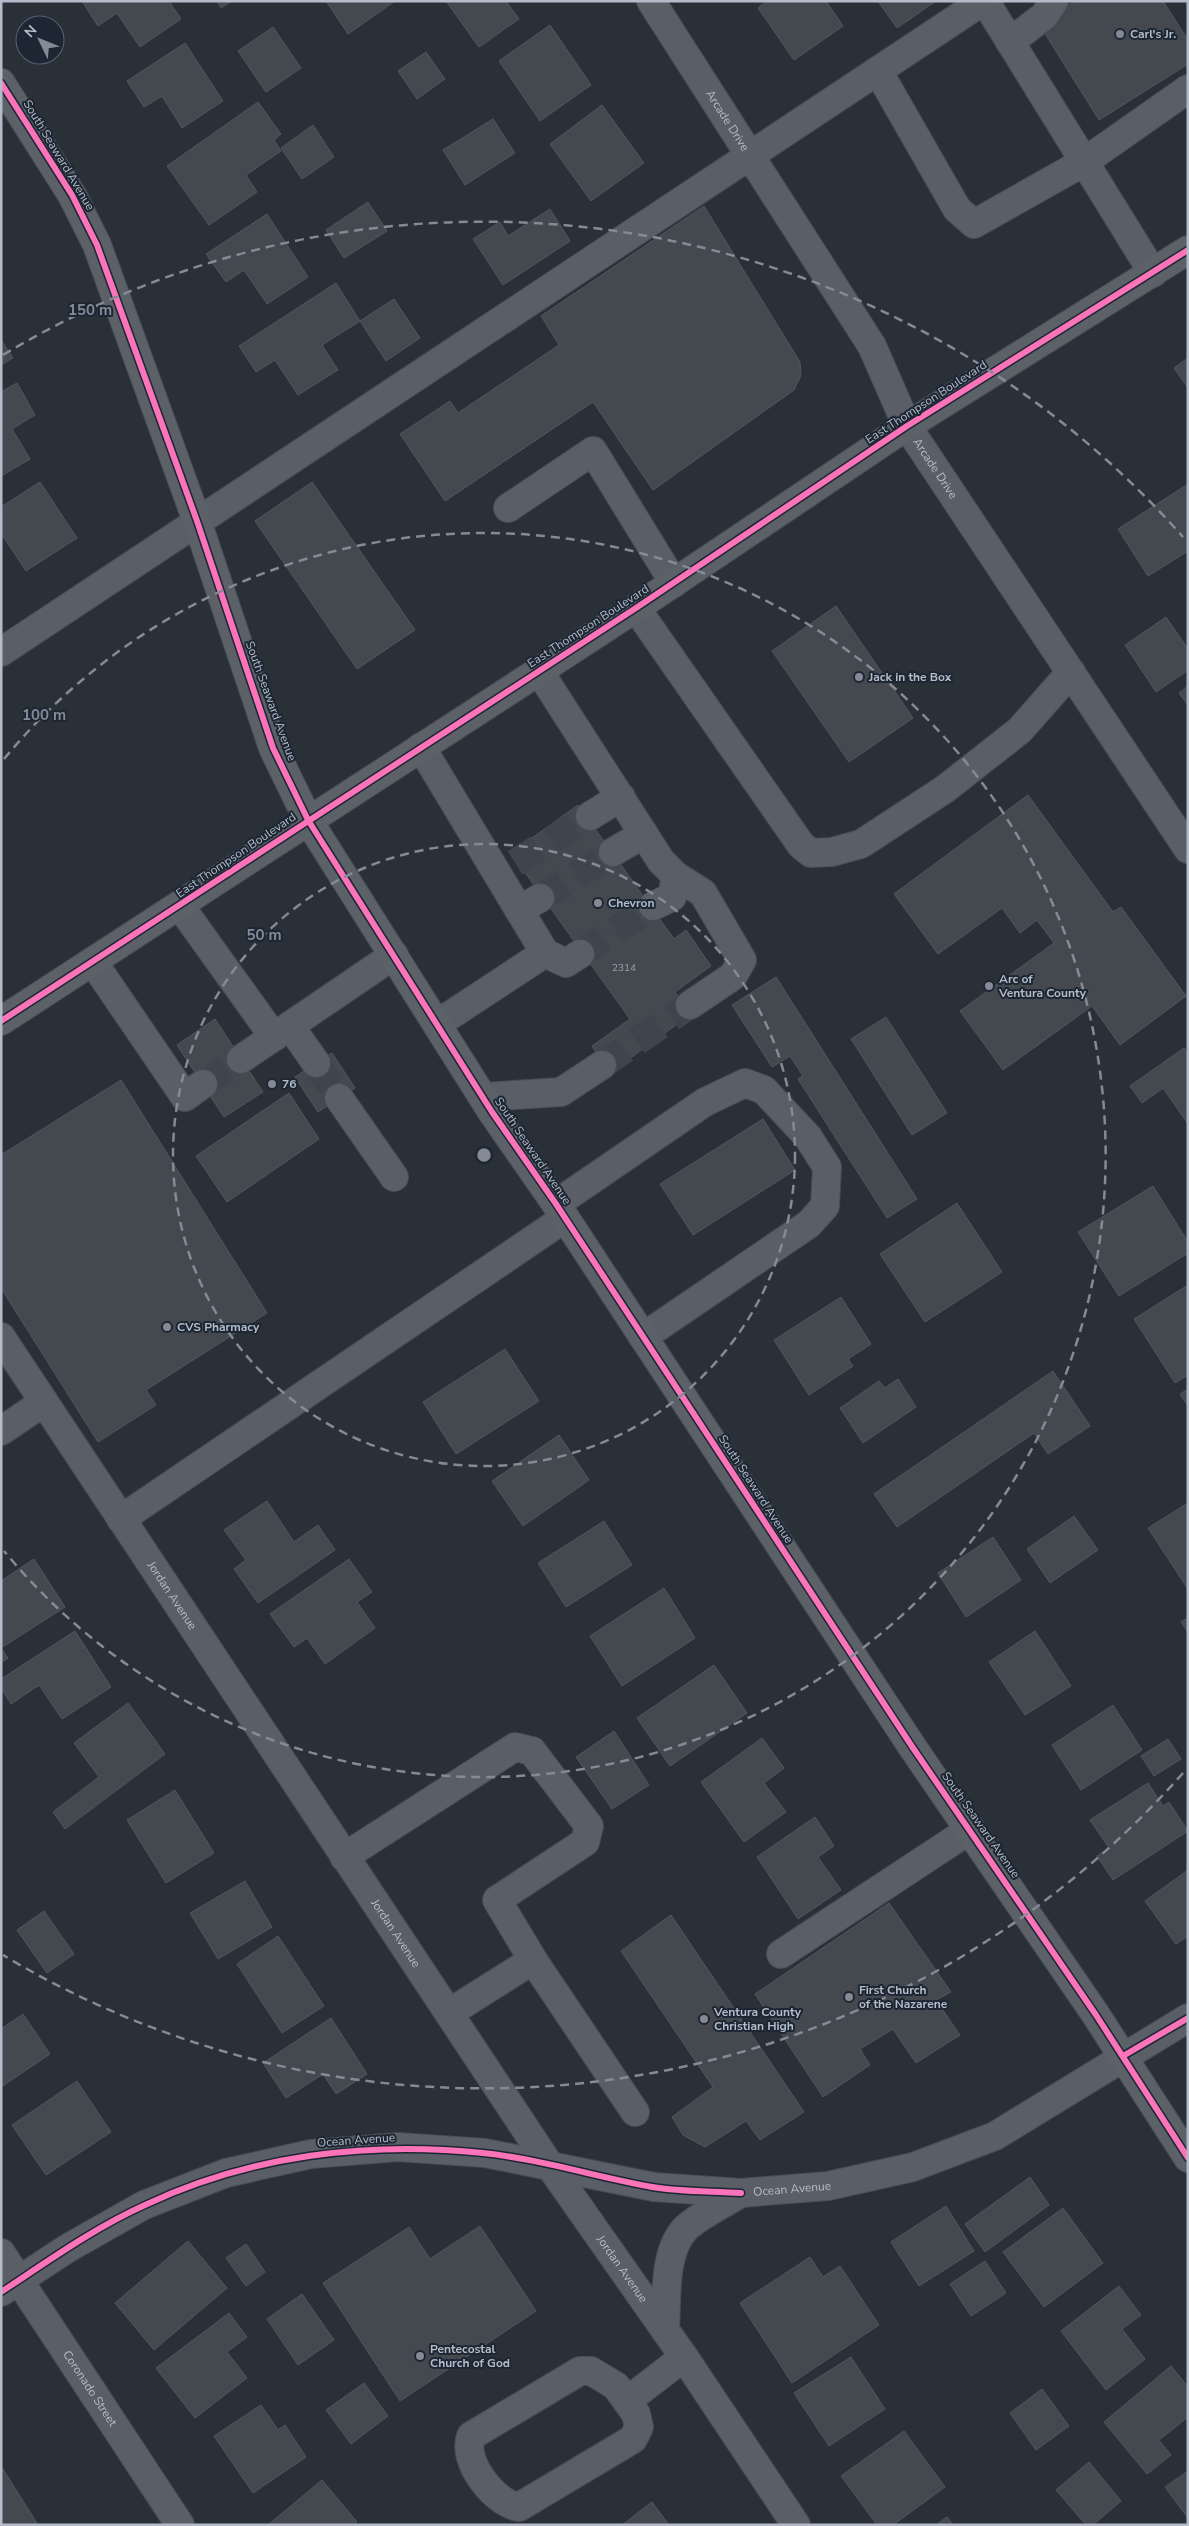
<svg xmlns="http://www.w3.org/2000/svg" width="1189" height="2526" font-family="'Nunito Sans',sans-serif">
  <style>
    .building { fill: #444950; stroke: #52575f }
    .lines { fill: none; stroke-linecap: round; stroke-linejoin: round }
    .minor-tunnel { stroke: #3f454e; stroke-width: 28; stroke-dasharray: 28 14; stroke-linecap: butt }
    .minor-casing { stroke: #484c53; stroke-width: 30 }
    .major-casing { stroke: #484c55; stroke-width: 30 }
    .minor { stroke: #5a5e66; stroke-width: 28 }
    .major { stroke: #5c6168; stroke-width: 28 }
    .cycleway-casing { stroke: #1d2633; stroke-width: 9 }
    .cycleway { stroke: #fb73b8; stroke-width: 6 }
    .ring { fill: none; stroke: #848b96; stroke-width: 2.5; stroke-dasharray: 9 6 }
    .poi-dot { fill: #848b96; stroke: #1d2633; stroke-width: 2 }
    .labels { text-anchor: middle; stroke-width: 4; stroke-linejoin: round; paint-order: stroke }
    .number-label { font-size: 10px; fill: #989fab }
    .poi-label { font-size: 12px; font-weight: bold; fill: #b4bcc9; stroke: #1d2633; text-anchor: start }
    .street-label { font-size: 12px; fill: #b4bcc9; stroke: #1d2633 }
    .centre { fill: #848b96; stroke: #1d2633; stroke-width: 2.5 }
    .ring-label { font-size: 15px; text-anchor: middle; font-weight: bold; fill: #848b96; stroke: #1d2633; stroke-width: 4; stroke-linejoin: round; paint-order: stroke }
  </style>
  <rect width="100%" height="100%" fill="#2a3038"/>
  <g class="building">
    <polygon points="82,1 169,1 181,19 140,47 117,13 98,26"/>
    <polygon points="217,1 232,1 221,8"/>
    <polygon points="326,1 395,1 348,34"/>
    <polygon points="446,1 506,1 519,19 479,47"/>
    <polygon points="767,1 826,1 843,26 794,60 758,8"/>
    <polygon points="878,1 936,1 897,28"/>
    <polygon points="1074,1 1163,1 1188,40 1188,64 1099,120 1039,24"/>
    <polygon points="550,25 591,85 540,121 499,61"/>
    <polygon points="273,27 301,68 266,92 238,51"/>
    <polygon points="185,43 223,101 182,128 162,96 144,107 127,81"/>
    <polygon points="426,52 445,79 417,99 398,71"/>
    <polygon points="258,102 281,134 274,140 281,151 246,175 257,192 209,225 167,166"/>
    <polygon points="602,105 644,163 591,201 550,144"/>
    <polygon points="493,119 515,153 465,185 443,150"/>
    <polygon points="313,125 334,157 302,179 281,148"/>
    <polygon points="368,202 387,231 344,258 326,230"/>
    <polygon points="704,206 800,362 801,375 794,390 653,490 593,402 445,501 400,434 450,401 458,413 559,345 541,316"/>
    <polygon points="550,209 570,241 503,285 473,239 500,222 508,236"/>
    <polygon points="267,214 308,277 267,304 244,270 226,282 206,254"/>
    <polygon points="336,283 360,321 322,345 338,370 298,395 275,360 256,372 239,346"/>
    <polygon points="394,299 420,338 386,361 360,321"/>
    <polygon points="1,340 13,358 1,365"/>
    <polygon points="1188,358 1188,388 1174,368"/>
    <polygon points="17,383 35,415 12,429 30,459 1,476 1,392"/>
    <polygon points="40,482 77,538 26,571 1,533 1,507"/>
    <polygon points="312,482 415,630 357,669 255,521"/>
    <polygon points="1188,484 1188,551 1148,576 1118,529"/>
    <polygon points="836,606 913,718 849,762 772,651"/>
    <polygon points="1166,617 1188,649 1188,670 1156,692 1125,645"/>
    <polygon points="1188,686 1188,705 1179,693"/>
    <polygon points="1028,795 1113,912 1121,907 1186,996 1120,1045 1092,1006 1003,1070 960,1011 1054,943 1037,920 1020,933 1002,908 938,954 894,894"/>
    <polygon points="578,805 674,939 686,930 711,966 675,992 691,1014 610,1073 592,1046 630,1019 511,853"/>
    <polygon points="776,977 917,1199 887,1218 798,1079 803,1076 790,1056 772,1067 732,1005"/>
    <polygon points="886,1017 947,1113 912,1135 851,1039"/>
    <polygon points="215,1019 263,1092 224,1117 177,1045"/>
    <polygon points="1184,1048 1188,1053 1188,1124 1163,1088 1142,1103 1130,1086"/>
    <polygon points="332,1053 355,1088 318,1112 295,1077"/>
    <polygon points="121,1080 267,1313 146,1390 156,1405 98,1442 1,1288 1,1155"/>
    <polygon points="289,1093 319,1139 227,1202 196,1156"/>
    <polygon points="763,1119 795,1170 693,1235 660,1184"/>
    <polygon points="1153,1186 1188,1242 1188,1253 1119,1296 1078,1232"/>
    <polygon points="957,1203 1002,1272 925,1322 880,1254"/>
    <polygon points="1188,1285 1188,1375 1175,1383 1134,1319"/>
    <polygon points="841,1297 871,1344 848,1359 853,1366 809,1395 774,1340"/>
    <polygon points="505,1349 539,1401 456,1454 423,1402"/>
    <polygon points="1053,1371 1090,1426 1048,1454 1034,1433 897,1527 874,1494"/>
    <polygon points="898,1379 916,1407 863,1443 840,1408 879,1381 885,1388"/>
    <polygon points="1188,1389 1188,1406 1180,1394"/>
    <polygon points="559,1435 589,1480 523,1526 492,1481"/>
    <polygon points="267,1501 294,1542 318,1525 335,1550 258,1603 234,1569 246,1560 224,1530"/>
    <polygon points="1188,1503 1188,1589 1148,1528"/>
    <polygon points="1074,1516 1098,1550 1050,1583 1027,1549"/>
    <polygon points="604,1521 632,1565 566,1607 538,1563"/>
    <polygon points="993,1537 1021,1580 966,1617 938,1573"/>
    <polygon points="34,1559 65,1607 1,1648 8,1658 1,1663 1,1581"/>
    <polygon points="349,1559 372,1592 357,1602 375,1628 325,1664 307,1638 294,1647 270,1614"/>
    <polygon points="664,1588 695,1638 622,1686 590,1636"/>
    <polygon points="1188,1618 1188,1632 1181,1622"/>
    <polygon points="75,1631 111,1687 62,1719 39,1685 11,1704 1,1688 1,1679"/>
    <polygon points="1035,1631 1071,1686 1025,1715 989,1662"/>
    <polygon points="714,1665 747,1713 670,1766 637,1718"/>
    <polygon points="128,1703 165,1754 65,1829 53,1812 99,1777 74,1743"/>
    <polygon points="1113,1705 1142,1750 1081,1790 1052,1745"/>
    <polygon points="614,1731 649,1785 612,1809 576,1757"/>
    <polygon points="762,1738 784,1768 764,1783 786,1812 744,1842 701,1782"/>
    <polygon points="1168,1739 1181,1759 1154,1776 1141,1756"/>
    <polygon points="1148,1783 1163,1806 1169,1802 1188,1831 1113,1880 1097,1856 1109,1848 1090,1820"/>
    <polygon points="175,1790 214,1853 166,1883 127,1820"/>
    <polygon points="815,1817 834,1846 818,1857 841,1890 798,1919 757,1857"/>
    <polygon points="1188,1870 1188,1936 1176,1944 1145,1901"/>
    <polygon points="245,1881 272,1927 218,1959 190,1913"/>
    <polygon points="889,1903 951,1992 936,2000 960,2035 916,2063 893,2029 860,2049 870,2065 823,2097 755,1994"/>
    <polygon points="44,1911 74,1954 47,1973 17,1930"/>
    <polygon points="671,1915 804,2112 760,2140 746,2121 705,2147 683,2135 672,2117 713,2087 621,1951"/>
    <polygon points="278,1936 324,2006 282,2033 237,1964"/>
    <polygon points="23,2014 50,2054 1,2087 1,2029"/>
    <polygon points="331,2018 367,2074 336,2094 323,2074 286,2098 263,2063"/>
    <polygon points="77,2081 111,2132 46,2175 12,2125"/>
    <polygon points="1030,2177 1049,2205 985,2252 965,2224"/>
    <polygon points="946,2206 974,2251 919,2286 891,2242"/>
    <polygon points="1063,2208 1103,2263 1044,2307 1003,2252"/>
    <polygon points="480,2226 536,2311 400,2401 323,2283 409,2227 430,2259"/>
    <polygon points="188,2241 227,2288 154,2350 115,2303"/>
    <polygon points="246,2244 265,2272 246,2286 226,2258"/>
    <polygon points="810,2257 823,2277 840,2266 879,2325 792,2383 740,2303"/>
    <polygon points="985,2261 1006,2293 971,2316 950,2284"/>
    <polygon points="1119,2286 1141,2315 1122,2329 1145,2359 1106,2390 1061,2331"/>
    <polygon points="302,2294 334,2340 298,2365 267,2319"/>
    <polygon points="229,2313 247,2337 227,2352 247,2378 195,2418 156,2368"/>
    <polygon points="851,2357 885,2409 829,2446 794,2393"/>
    <polygon points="1171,2366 1188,2387 1188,2417 1159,2440 1171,2455 1147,2474 1104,2422"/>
    <polygon points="364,2383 388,2416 351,2444 326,2410"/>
    <polygon points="1042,2389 1069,2426 1036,2450 1010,2413"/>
    <polygon points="261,2405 278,2430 285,2425 306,2457 253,2493 214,2436"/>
    <polygon points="904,2431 945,2487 893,2525 877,2525 841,2476"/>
    <polygon points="1089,2462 1121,2501 1093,2525 1086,2525 1056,2490"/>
    <polygon points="1,2466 38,2525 1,2525"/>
    <polygon points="1188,2471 1188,2518 1165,2487"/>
    <polygon points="322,2480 357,2522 354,2525 268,2525"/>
    <polygon points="652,2502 669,2525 622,2525"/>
    <polygon points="947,2517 953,2525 936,2525"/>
  </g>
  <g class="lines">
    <g class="minor-tunnel">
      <polyline points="515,863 590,816"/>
      <polyline points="540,898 613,852"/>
      <polyline points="580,954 653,906"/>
      <polyline points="316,1063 339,1098"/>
      <polyline points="602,1065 690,1005"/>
      <polyline points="203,1084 241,1059"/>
    </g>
    <g class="minor-casing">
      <g id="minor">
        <path id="s1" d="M651,1L872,346L907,426L1188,849"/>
        <polyline points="985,1 1153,273"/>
        <polyline points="1010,42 1044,16 1054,1"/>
        <polyline points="878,71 957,209 974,224 1084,162 1188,89"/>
        <polyline points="508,508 593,451 674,583"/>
        <polyline points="636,608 801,845 811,853 832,852 861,844 945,789 1020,730 1071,672"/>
        <polyline points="1,652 983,1"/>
        <polyline points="539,671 661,861 676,876 703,893 742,960 733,976 690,1005"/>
        <polyline points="421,747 545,953 437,1024"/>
        <polyline points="590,816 621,797"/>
        <polyline points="613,852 644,834"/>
        <polyline points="180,906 274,1037"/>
        <polyline points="653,906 672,897 676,876"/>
        <polyline points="519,910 540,898"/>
        <polyline points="545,953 566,963 580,954"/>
        <polyline points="93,962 185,1097 203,1084"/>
        <polyline points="290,1026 316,1063"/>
        <polyline points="241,1059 394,955"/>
        <polyline points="483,1097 561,1092 602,1065"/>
        <polyline points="339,1098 394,1177"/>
        <polyline points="556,1204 705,1102 745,1083 764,1090 808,1137 827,1167 825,1206 809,1224 643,1337"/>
        <path id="s2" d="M1,1337L550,2166L684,2357L796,2525"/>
        <polyline points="1,1431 44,1402"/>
        <polyline points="121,1519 565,1218"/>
        <polyline points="344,1857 515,1747 532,1751 589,1826 585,1842 497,1900 533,1960 449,2013"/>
        <polyline points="781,1954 971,1829"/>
        <polyline points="533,1960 635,2112"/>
        <path id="s3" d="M1,2253L180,2525"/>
        <path id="s4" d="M1,2292L68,2248L144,2205L226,2173L311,2154L398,2147L485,2153L654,2187L741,2193L828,2186L913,2167L995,2136L1188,2018"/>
        <path d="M665,2330C667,2298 663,2253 685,2229C698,2216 725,2203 741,2193"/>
        <path d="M580,2371H591L616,2386L636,2414L639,2427L633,2439L519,2507C495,2504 461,2461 471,2436Z"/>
        <polyline points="627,2401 684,2357"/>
      </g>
    </g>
    <g class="major-casing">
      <g id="major">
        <polyline points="1,83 72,195 97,245 197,521 273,748 308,820 492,1112 556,1204 913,1748 1096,2015 1188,2158"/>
        <polyline points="1,1021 636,608 907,426 1188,250"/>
      </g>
    </g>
    <use href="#minor" class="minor"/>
    <use href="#major" class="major"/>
    <g class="cycleway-casing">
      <g id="cycleway">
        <polyline points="1,83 72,195 97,245 197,521 273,748 308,820 492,1112 556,1204 913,1748 1096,2015 1188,2158"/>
        <polyline points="1,1021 636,608 907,426 1188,250"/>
        <polyline points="1123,2056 1188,2018"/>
        <path d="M1,2292C48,2261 94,2228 145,2205C251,2155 368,2141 483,2153C540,2159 596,2177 652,2187C681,2192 712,2191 741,2193"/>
      </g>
    </g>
    <use href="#cycleway" class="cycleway"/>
  </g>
  <g class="ring">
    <circle cx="484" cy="1155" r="311"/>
    <path d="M4 759A622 622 0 1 1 4 1551"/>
    <path d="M1183 1773A933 933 0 0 1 3 1955M3 355A933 933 0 0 1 1183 537"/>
  </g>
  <g class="poi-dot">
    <circle cx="1120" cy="34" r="5"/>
    <circle cx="859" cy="677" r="5"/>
    <circle cx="598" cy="903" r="5"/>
    <circle cx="989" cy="986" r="5"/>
    <circle cx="272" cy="1084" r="5"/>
    <circle cx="167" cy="1327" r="5"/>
    <circle cx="849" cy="1997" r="5"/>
    <circle cx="704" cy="2019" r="5"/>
    <circle cx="420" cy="2356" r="5"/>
  </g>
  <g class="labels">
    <g class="number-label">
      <text x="624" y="971">2314</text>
    </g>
    <g class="poi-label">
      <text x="1130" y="38">Carl's Jr.</text>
      <text x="869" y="681">Jack in the Box</text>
      <text x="608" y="907">Chevron</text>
      <text x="999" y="983">Arc of<tspan x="999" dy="14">Ventura County</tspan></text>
      <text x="282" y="1088">76</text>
      <text x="177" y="1331">CVS Pharmacy</text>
      <text x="859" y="1994">First Church<tspan x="859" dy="14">of the Nazarene</tspan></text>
      <text x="714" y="2016">Ventura County<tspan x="714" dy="14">Christian High</tspan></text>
      <text x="430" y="2353">Pentecostal<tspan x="430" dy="14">Church of God</tspan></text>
    </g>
    <g class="street-label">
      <text dy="4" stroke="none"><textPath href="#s1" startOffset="142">Arcade Drive</textPath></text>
      <text transform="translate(59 155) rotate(59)" y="4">South Seaward Avenue</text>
      <text transform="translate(926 402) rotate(-33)" y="4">East Thompson Boulevard</text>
      <text dy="4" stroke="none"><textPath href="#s1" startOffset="548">Arcade Drive</textPath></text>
      <text transform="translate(588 626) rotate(-33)" y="4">East Thompson Boulevard</text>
      <text transform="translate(271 701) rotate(70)" y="4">South Seaward Avenue</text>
      <text transform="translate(236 855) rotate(-34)" y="4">East Thompson Boulevard</text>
      <text transform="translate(533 1151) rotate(56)" y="4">South Seaward Avenue</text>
      <text transform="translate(756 1489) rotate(57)" y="4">South Seaward Avenue</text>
      <text dy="4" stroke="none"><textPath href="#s2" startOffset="310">Jordan Avenue</textPath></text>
      <text transform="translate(981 1825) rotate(55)" y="4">South Seaward Avenue</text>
      <text dy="4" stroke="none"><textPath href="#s2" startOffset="715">Jordan Avenue</textPath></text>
      <text transform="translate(356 2140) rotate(-4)" y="4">Ocean Avenue</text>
      <text dy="4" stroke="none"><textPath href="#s4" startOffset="828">Ocean Avenue</textPath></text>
      <text dy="4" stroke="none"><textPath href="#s2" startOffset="1120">Jordan Avenue</textPath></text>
      <text dy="4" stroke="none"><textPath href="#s3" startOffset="162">Coronado Street</textPath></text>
    </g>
  </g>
  <circle cx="484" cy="1155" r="8" class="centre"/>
  <g class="ring-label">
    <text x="90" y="315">150 m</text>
    <text x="44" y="720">100 m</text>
    <text x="264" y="940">50 m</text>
  </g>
  <rect width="1189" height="2526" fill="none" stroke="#b4bcc9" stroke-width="5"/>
  <g transform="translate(40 40) rotate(313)"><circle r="24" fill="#1d2633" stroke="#59626f"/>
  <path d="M0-4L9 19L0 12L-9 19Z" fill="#848b96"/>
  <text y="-8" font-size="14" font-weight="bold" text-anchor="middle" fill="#b4bcc9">N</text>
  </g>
</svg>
